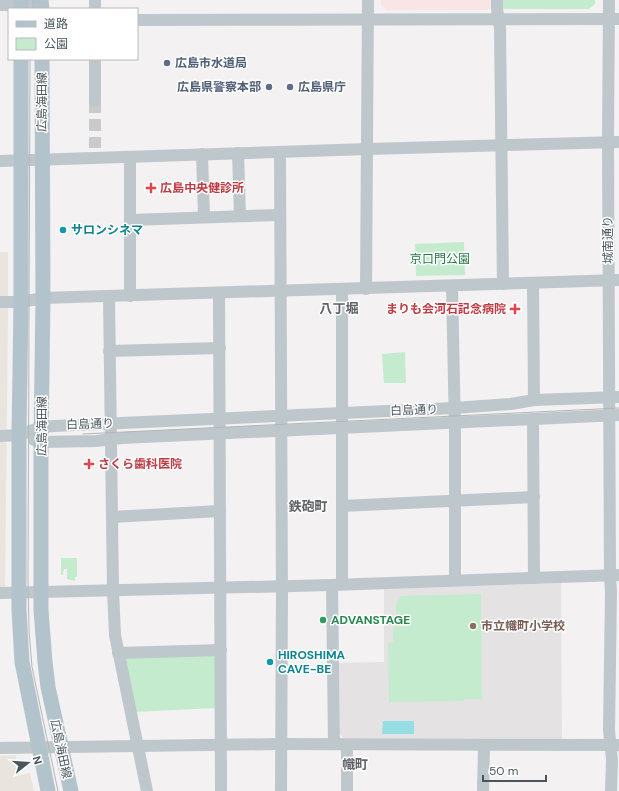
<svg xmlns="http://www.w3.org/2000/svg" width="619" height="791" font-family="'DM Sans','Noto Sans JP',sans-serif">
	<rect width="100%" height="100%" fill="#f3f1f1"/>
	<g fill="#e9e5de">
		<path d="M 0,252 L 8,252 L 8,314 L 5,591 L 0,591 Z"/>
		<path d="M 16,755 L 16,776 L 30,773 L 34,791 L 0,791 L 0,756 Z"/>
	</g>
	<path fill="#e4e2e2" d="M 561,583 L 562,739 L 343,738 L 340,734 L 339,663 L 384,662 L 384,589 Z"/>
	<path fill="#f9e4e6" d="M 381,0 L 493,0 L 493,5 L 488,10 L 386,10 L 381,5 Z"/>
	<g fill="#c4ebcd">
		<path d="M 500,0 L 595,0 L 595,4 L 589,9 L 504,9 L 500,5 Z"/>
		<path d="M 464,242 L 465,275 L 416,276 L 415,244 Z"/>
		<path d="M 405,352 L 406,383 L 384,383 L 382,354 Z"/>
		<path d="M 61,558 L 77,558 L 77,577 L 75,577 L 75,581 L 67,579 L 67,569 L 64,569 L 63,575 L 61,575 Z"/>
		<path d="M 481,594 L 482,701 L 481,699 L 464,699 L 464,701 L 389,702 L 388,643 L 393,642 L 393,627 L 396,622 L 396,605 L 401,596 Z"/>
		<path d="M 213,654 L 216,657 L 215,708 L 134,712 L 123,660 L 127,655 Z"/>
	</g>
	<path fill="#95dfe4" d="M 383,721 L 414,721 L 414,734 L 382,734 Z"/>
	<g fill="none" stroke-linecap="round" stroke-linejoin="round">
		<path stroke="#c9cacc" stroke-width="12" stroke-dasharray="12 6" stroke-linecap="butt" d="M 95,101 L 95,148"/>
		<g stroke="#bec7cc" stroke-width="12">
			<path d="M 497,0 L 497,9 L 500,28 L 503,284"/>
			<path d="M 609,0 L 608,142 L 610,576 L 611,592 L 609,730 L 612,760 L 611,791"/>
			<path d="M 0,5 L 42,5"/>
			<path d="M 95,9 L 95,0"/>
			<path d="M 137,20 L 619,19"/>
			<path d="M 95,59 L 95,101"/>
			<path d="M 280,152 L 282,593 L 281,791"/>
			<path d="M 238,153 L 240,216"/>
			<path d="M 202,154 L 204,217"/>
			<path d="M 130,157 L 130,296"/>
			<path d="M 0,161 L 368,149 L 619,142"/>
			<path d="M 130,220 L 280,215"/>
			<path d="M 533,283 L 534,400"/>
			<path d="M 452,286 L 455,431 L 455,580"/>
			<path d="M 342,289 L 342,584"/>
			<path d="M 366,289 L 368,0"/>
			<path d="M 219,293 L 221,791"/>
			<path d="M 109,297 L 113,591 L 115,635 L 147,791"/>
			<path d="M 0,302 L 21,302 L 43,298 L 619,280"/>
			<path d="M 109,351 L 220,348"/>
			<path d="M 533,419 L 534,578"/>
			<path d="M 0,436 L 19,435 L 42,427 L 54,426 L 454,408 L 511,404 L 534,400 L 619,397"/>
			<path d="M 34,440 L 41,442 L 96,441 L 122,438 L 619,415"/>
			<path d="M 342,506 L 534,497"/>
			<path d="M 112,517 L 220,511"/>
			<path d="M 332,585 L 334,744"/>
			<path d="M 0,593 L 332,585 L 619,575"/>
			<path d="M 118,653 L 221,650"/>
			<path d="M 347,745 L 347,791"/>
			<path d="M 0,748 L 281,744 L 619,745"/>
			<path d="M 483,791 L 484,745"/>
		</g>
		<g stroke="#b3c3cc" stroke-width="15">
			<path d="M 41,0 L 42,9"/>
			<path d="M 21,9 L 21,0"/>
			<path d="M 21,59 L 21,302 L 19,435 L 19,610 L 22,662 L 48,791"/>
			<path d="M 42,59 L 43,298 L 41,442 L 41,610 L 45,662 L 48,687 L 71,791"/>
		</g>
		<g stroke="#b3b7ba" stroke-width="1">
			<path d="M 33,9 L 33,0"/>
			<path d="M 30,59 L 28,577 L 29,630 L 32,667 L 58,791"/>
			<path d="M 83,434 L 619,408"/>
		</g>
	</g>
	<g fill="#5c6f8a" stroke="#fff" stroke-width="1.5">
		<circle cx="167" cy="63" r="4"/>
		<circle cx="269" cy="87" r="4"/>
		<circle cx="290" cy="87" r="4"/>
	</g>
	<g fill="#e0444e" stroke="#fff" stroke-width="1.5">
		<path d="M149 182h4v4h4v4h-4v4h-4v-4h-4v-4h4z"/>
		<path d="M513 303h4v4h4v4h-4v4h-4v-4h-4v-4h4z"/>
		<path d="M87 458h4v4h4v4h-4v4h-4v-4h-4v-4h4z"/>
	</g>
	<g fill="#0f9aa8" stroke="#fff" stroke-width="1.5">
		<circle cx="63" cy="230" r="4"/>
		<circle cx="270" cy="662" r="4"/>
	</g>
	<circle fill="#2e9e5b" stroke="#fff" stroke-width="1.5" cx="323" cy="620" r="4"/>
	<circle fill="#8d6e63" stroke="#fff" stroke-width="1.5" cx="473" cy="626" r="4"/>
	<g text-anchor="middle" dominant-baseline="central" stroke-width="3" stroke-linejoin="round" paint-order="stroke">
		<g font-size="12" font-weight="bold" fill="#4e5e75" stroke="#fff" text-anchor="start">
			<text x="175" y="63">広島市水道局</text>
			<text x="261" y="87" text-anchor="end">広島県警察本部</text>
			<text x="298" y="87">広島県庁</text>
		</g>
		<g font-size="12" fill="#4a565c" stroke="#fff">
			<text transform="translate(42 102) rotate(-90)">広島海田線</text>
			<text transform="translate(608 240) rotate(-90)">城南通り</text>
			<text transform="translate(414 410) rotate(-2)">白島通り</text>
			<text transform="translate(90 424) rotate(-2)">白島通り</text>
			<text transform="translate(42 426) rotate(-90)">広島海田線</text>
			<text transform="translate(61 749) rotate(78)">広島海田線</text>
		</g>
		<g font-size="12" font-weight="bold" fill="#be3a42" stroke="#fff" text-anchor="start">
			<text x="160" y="188">広島中央健診所</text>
			<text x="506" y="309" text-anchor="end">まりも会河石記念病院</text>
			<text x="98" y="464">さくら歯科医院</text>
		</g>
		<g font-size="12" font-weight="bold" fill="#0d838f" stroke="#fff" text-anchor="start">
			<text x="71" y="230">サロンシネマ</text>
			<text x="278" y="655">HIROSHIMA<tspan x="278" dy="14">CAVE-BE</tspan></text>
		</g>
		<g font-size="12" fill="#217740" stroke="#fff">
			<text x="440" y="259">京口門公園</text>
		</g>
		<g font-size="12" font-weight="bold" fill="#27864d" stroke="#fff" text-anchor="start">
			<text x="331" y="620">ADVANSTAGE</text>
		</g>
		<g font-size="12" font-weight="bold" fill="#785e54" stroke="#fff" text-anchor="start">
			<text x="481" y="626">市立幟町小学校</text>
		</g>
		<g font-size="13" font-weight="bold" fill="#5e6265" stroke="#fff">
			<text x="339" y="308">八丁堀</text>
			<text x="308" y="506">鉄砲町</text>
			<text x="355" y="764">幟町</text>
		</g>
	</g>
	<rect x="8" y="8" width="130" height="52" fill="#ffffff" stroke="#b7bbbe"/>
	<rect x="16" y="21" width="20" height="6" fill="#b3c3cc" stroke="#b7bbbe"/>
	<text x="44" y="28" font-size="12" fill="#4a565c">道路</text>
	<rect x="16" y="38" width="20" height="12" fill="#c4ebcd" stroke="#b7bbbe"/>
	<text x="44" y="48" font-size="12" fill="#4a565c">公園</text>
	<g transform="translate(28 763) rotate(73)" stroke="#ffffff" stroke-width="3" paint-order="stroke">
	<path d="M0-3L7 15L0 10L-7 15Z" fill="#4a565c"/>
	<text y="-6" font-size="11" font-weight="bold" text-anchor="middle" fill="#4a565c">N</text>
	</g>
	<path d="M483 775v6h63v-6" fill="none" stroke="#4a565c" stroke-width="2"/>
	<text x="489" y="775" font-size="12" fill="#4a565c" stroke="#ffffff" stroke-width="3" paint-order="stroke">50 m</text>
</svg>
